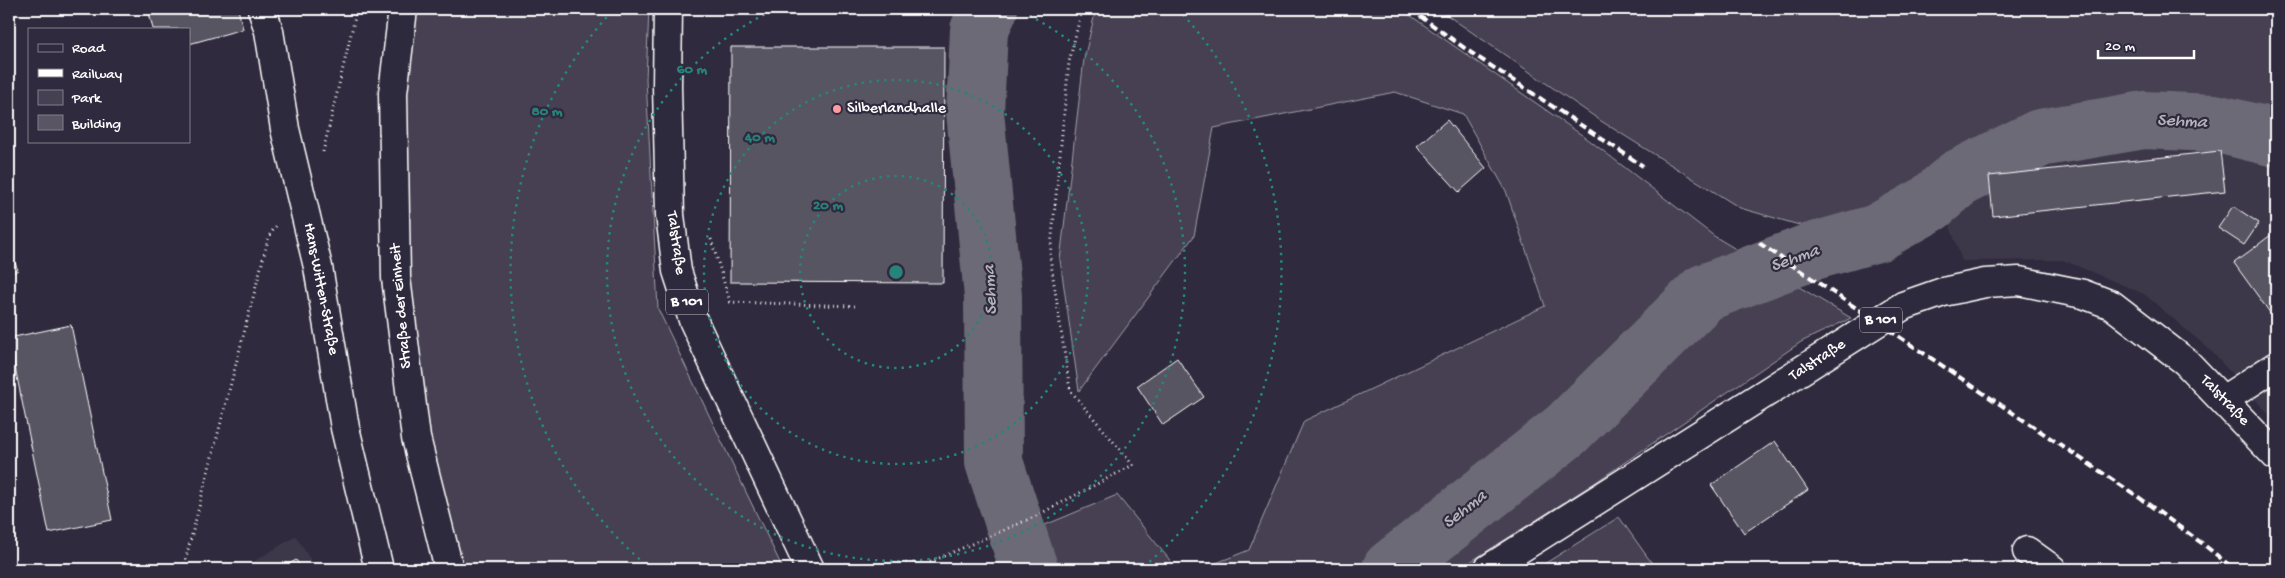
<svg xmlns="http://www.w3.org/2000/svg" width="2285" height="578" font-family="'Gochi Hand',sans-serif">
	<rect width="100%" height="100%" fill="#2f2a3d"/>
	<filter id="ink" filterUnits="userSpaceOnUse"><feTurbulence type="fractalNoise" baseFrequency=".02" numOctaves="2"/><feDisplacementMap in="SourceGraphic" scale="10" xChannelSelector="R" yChannelSelector="G"/><feConvolveMatrix kernelMatrix="1 2 1 2 8 2 1 2 1" color-interpolation-filters="sRGB"/></filter>
	<g filter="url(#ink)">
		<g fill="#3c3749">
			<path d="M 2152,128 L 2258,143 L 2276,152 L 2276,422 L 2210,350 L 2144,294 L 2063,260 L 1962,261 L 1942,203 L 1970,179 L 2046,150 Z"/>
			<path d="M 296,536 L 316,569 L 241,569 Z"/>
		</g>
		<g fill="#464152" stroke="#a2a0a8">
			<path d="M 403,9 L 649,9 L 646,79 L 658,309 L 783,569 L 449,569 L 416,437 L 393,93 Z"/>
			<path d="M 1096,9 L 1401,9 L 1589,140 L 1714,236 L 1851,318 L 1801,342 L 1593,484 L 1459,569 L 1201,569 L 1249,550 L 1304,421 L 1545,306 L 1506,191 L 1463,114 L 1395,92 L 1214,128 L 1194,236 L 1079,391 L 1060,260 L 1084,59 Z"/>
			<path d="M 1438,9 L 2276,9 L 2276,131 L 2208,115 L 2141,113 L 2035,133 L 1961,168 L 1834,235 L 1740,208 L 1601,121 Z"/>
			<path d="M 1117,495 L 1177,569 L 1041,569 L 1026,533 Z"/>
			<path d="M 1619,517 L 1656,569 L 1536,569 L 1541,566 Z"/>
		</g>
		<g fill="none" stroke-linecap="round" stroke-linejoin="round">
			<g stroke="#6d6a77" stroke-width="58">
				<path d="M 989,9 L 979,30 L 975,112 L 993,296 L 994,462 L 1029,569"/>
				<path d="M 1391,569 L 1566,430 L 1704,293 L 1811,252 L 1877,233 L 1929,204 L 1959,178 L 2040,138 L 2144,120 L 2214,123 L 2276,138"/>
			</g>
		</g>
		<g fill="#595564" stroke="#fff">
			<path d="M 148,9 L 238,9 L 243,29 L 189,44 L 189,29 L 153,29 Z"/>
			<path d="M 731,47 L 944,47 L 943,283 L 730,282 Z"/>
			<path d="M 1447,120 L 1486,168 L 1459,192 L 1417,146 Z"/>
			<path d="M 2220,151 L 2225,191 L 1993,216 L 1989,176 Z"/>
			<path d="M 2233,206 L 2259,223 L 2244,245 L 2218,228 Z"/>
			<path d="M 2276,231 L 2276,321 L 2234,263 Z"/>
			<path d="M 9,249 L 18,270 L 9,275 Z"/>
			<path d="M 71,325 L 112,520 L 49,533 L 9,338 Z"/>
			<path d="M 1177,358 L 1204,397 L 1163,425 L 1137,386 Z"/>
			<path d="M 1775,441 L 1808,490 L 1744,533 L 1711,485 Z"/>
			<path d="M 296,560 L 302,569 L 281,569 Z"/>
		</g>
		<g fill="none" stroke-linecap="round" stroke-linejoin="round">
			<g stroke="#fff" stroke-width="31">
				<g id="minor">
					<path d="M 262,9 L 269,31 L 285,129 L 318,267 L 345,428 L 379,569"/>
					<path d="M 403,9 L 393,93 L 396,278 L 416,438 L 449,569"/>
					<path d="M 2223,400 L 2276,366"/>
					<path d="M 2027,551 L 2052,569"/>
				</g>
			</g>
			<g stroke="#fff" stroke-width="31">
				<g id="major">
					<path d="M 668,9 L 667,86 L 670,215 L 677,271 L 693,320 L 810,569"/>
					<path d="M 1488,569 L 1903,306 L 1943,292 L 1985,283 L 2019,281 L 2083,294 L 2112,305 L 2186,362 L 2276,456"/>
				</g>
			</g>
			<g stroke="#fff" stroke-width="3" stroke-dasharray="1 4" stroke-linecap="butt">
				<path d="M 323,152 L 357,9"/>
				<path d="M 711,239 L 730,302 L 855,306"/>
				<path d="M 930,562 L 1034,517 L 1133,465 L 1070,390 L 1050,257 L 1069,62 L 1082,9"/>
				<path d="M 183,569 L 269,236 L 276,226"/>
			</g>
			<use href="#minor" stroke="#2f2a3d" stroke-width="28"/>
			<use href="#major" stroke="#2f2a3d" stroke-width="28"/>
			<g stroke="#fff" stroke-width="4" stroke-dasharray="8 4" stroke-linecap="butt">
				<path d="M 1410,9 L 1470,52 L 1643,166"/>
				<path d="M 1759,243 L 2137,496 L 2203,544 L 2234,569"/>
			</g>
		</g>
	</g>
	<g fill="none" stroke="#27847c" stroke-width="2.5" stroke-dasharray="2.5 5">
		<circle cx="896" cy="272" r="96"/>
		<circle cx="896" cy="272" r="192"/>
		<path d="M1016 9A289 289 0 1 1 776 9"/>
		<path d="M651 569A385 385 0 0 1 614 9M1178 9A385 385 0 0 1 1141 569"/>
	</g>
	<circle fill="#ff9aa2" stroke="#2f2a3d" stroke-width="2" cx="837" cy="109" r="5"/>
	<g text-anchor="middle" dominant-baseline="central" stroke-width="4.5" stroke-linejoin="round" paint-order="stroke">
		<g fill="#2f2a3d" stroke="#c1bfc5" stroke-width="1">
			<rect x="666" y="289.5" width="42" height="25" rx="4"/>
			<rect x="1860" y="307.5" width="42" height="25" rx="4"/>
		</g>
		<g font-size="15" font-weight="bold" fill="#fff">
			<text x="687" y="302">B 101</text>
			<text x="1881" y="320">B 101</text>
		</g>
		<g font-size="16" fill="#fff" stroke="#2f2a3d" text-anchor="start">
			<text x="847" y="109">Silberlandhalle</text>
		</g>
		<g font-size="16" fill="#fff" stroke="#2f2a3d">
			<text transform="translate(675 243) rotate(82)">Talstraße</text>
			<text transform="translate(320 289) rotate(79)">Hans-Witten-Straße</text>
			<text transform="translate(402 306) rotate(-95)">Straße der Einheit</text>
			<text transform="translate(1818 361) rotate(-33)">Talstraße</text>
			<text transform="translate(2224 401) rotate(46)">Talstraße</text>
		</g>
		<g font-size="18" font-style="italic" fill="#b6b4bb" stroke="#2f2a3d">
			<text transform="translate(2182 122) rotate(3)">Sehma</text>
			<text transform="translate(1795 259) rotate(-20)">Sehma</text>
			<text transform="translate(991 290) rotate(-93)">Sehma</text>
			<text transform="translate(1465 510) rotate(-38)">Sehma</text>
		</g>
	</g>
	<circle cx="896" cy="272" r="8" fill="#27847c" stroke="#2f2a3d" stroke-width="2.5"/>
	<g font-size="15" text-anchor="middle" font-weight="bold" fill="#27847c" stroke="#2f2a3d" stroke-width="4.5" stroke-linejoin="round" paint-order="stroke">
		<text x="692" y="73">60 m</text>
		<text x="547" y="115">80 m</text>
		<text x="760" y="141">40 m</text>
		<text x="828" y="209">20 m</text>
	</g>
	<rect width="2285" height="578" fill="none" stroke="#2f2a3d" stroke-width="30"/>
	<rect x="15" y="15" width="2255" height="548" fill="none" stroke="#fff" stroke-width="2" filter="url(#ink)"/>
	<rect x="28" y="28" width="162" height="115" fill="#2f2a3d" stroke="#827f8b"/>
	<rect x="38" y="44" width="25" height="8" fill="#2f2a3d" stroke="#827f8b"/>
	<text x="72" y="52" font-size="15" fill="#ffffff">Road</text>
	<rect x="38" y="69" width="25" height="8" fill="#ffffff" stroke="#827f8b"/>
	<text x="72" y="78" font-size="15" fill="#ffffff">Railway</text>
	<rect x="38" y="90" width="25" height="15" fill="#464152" stroke="#827f8b"/>
	<text x="72" y="102" font-size="15" fill="#ffffff">Park</text>
	<rect x="38" y="115" width="25" height="15" fill="#595564" stroke="#827f8b"/>
	<text x="72" y="128" font-size="15" fill="#ffffff">Building</text>
	<path d="M2098 50v8h96v-8" fill="none" stroke="#ffffff" stroke-width="2.5"/>
	<text x="2105" y="50" font-size="15" fill="#ffffff" stroke="#2f2a3d" stroke-width="4" paint-order="stroke">20 m</text>
</svg>
